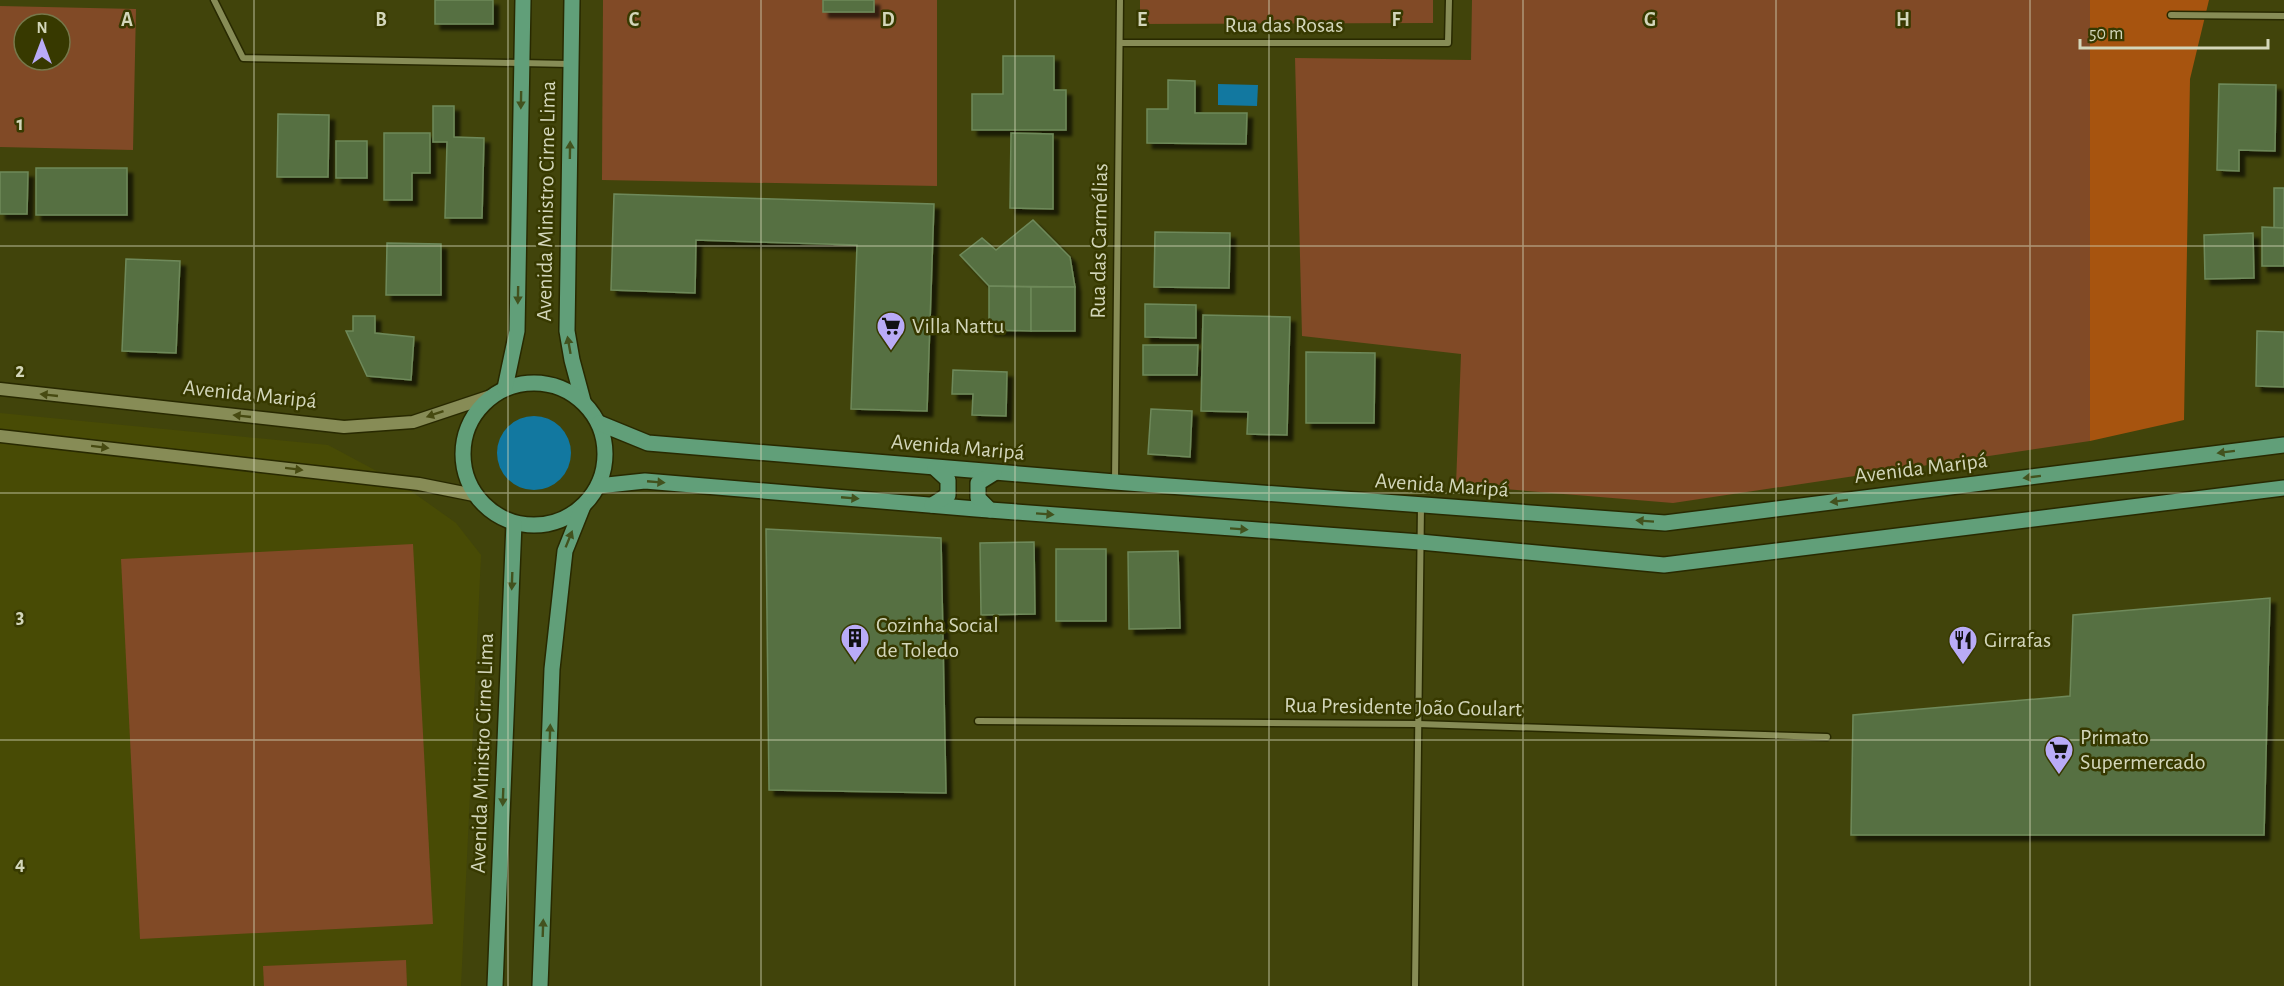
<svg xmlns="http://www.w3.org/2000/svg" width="2284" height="986" font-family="'Alegreya Sans',sans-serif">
	<defs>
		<filter id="shadow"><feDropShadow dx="5.5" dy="5.5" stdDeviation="1.5" flood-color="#0009"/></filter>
	</defs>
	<rect width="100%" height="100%" fill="#41440b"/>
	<path fill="#484b05" d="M 0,413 L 328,445 L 401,484 L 456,523 L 481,555 L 461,986 L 0,986 Z"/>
	<g fill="#814a26" fill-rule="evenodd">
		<path d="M 603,0 L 937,0 L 937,186 L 602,180 Z"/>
		<path d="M 1140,0 L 1433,0 L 1433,23 L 1140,24 Z"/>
		<path d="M 1472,0 L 2090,0 L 2090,441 L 1673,503 L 1456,485 L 1461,354 L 1302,336 L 1295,58 L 1471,60 Z"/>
		<path d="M 0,6 L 136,9 L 133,150 L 0,147 ZM 24,24 L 60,24 L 60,60 L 24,60 Z"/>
		<path d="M 413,544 L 433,924 L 140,939 L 121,559 Z"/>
		<path d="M 406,960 L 407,986 L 264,986 L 263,966 Z"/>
	</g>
	<path fill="#a7540f" d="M 2090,0 L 2209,0 L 2190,79 L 2184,420 L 2090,441 Z"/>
	<g fill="#1278a0">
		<path d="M 1218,84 L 1258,85 L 1257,106 L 1218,105 Z"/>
		<circle cx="534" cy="453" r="37"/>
	</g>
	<g fill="#577043" stroke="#6e895a" stroke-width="1.5" filter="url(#shadow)">
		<rect x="435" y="0" width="58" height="24"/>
		<rect x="823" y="0" width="51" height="12"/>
		<path d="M 1003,56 L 1054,56 L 1054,90 L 1066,90 L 1066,130 L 972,130 L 972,94 L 1003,94 Z"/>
		<path d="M 1168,80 L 1195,81 L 1195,113 L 1247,113 L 1246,144 L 1147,143 L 1147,109 L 1168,109 Z"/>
		<path d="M 2219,84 L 2276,85 L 2275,151 L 2239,150 L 2239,171 L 2217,170 Z"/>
		<path d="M 433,106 L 454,106 L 454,137 L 484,138 L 482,218 L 445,218 L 447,142 L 433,142 Z"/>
		<path d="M 278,114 L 329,115 L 328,177 L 277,177 Z"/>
		<path d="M 384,133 L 430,133 L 430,173 L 412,173 L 412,200 L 384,200 Z"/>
		<path d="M 1011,133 L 1053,134 L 1053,209 L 1010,208 Z"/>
		<rect x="336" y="141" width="31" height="37"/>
		<rect x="36" y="168" width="91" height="47"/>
		<path d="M 0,172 L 28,172 L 27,214 L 0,214 Z"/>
		<rect x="2274" y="188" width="10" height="40"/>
		<path d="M 614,194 L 934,204 L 927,411 L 851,409 L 857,245 L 696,240 L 695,293 L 611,290 Z"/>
		<path d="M 1033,220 L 1070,257 L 1075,287 L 989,286 L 960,255 L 982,238 L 996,250 Z"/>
		<path d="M 2262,227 L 2284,228 L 2284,266 L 2262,266 Z"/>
		<path d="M 1155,232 L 1230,233 L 1229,288 L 1154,287 Z"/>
		<path d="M 2253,233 L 2254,278 L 2205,279 L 2204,235 Z"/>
		<path d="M 387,243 L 441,244 L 441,295 L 386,295 Z"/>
		<path d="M 126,259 L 180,261 L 176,353 L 122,351 Z"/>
		<path d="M 989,286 L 1031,287 L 1031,331 L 989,330 Z"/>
		<rect x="1031" y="287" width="44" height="44"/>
		<path d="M 1145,304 L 1196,305 L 1196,338 L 1145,337 Z"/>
		<path d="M 1203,315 L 1290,317 L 1287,435 L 1247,434 L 1248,412 L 1201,411 Z"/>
		<path d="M 353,316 L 375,316 L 375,333 L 414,337 L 411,380 L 367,376 L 346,331 L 353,331 Z"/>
		<path d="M 2257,331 L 2284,332 L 2284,387 L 2256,386 Z"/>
		<path d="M 1143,345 L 1198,345 L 1197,375 L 1143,375 Z"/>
		<path d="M 1306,352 L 1375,353 L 1374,423 L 1306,423 Z"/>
		<path d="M 953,370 L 1007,372 L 1006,416 L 972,415 L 973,394 L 952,394 Z"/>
		<path d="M 1151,409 L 1192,411 L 1190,457 L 1148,454 Z"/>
		<path d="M 766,529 L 941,538 L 946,793 L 769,790 Z"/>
		<path d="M 1034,542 L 1035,614 L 981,615 L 980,543 Z"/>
		<rect x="1056" y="549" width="50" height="72"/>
		<path d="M 1178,551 L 1180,628 L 1129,629 L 1128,552 Z"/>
		<path d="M 2270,598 L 2264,835 L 1851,835 L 1853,715 L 2070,696 L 2073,615 Z"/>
	</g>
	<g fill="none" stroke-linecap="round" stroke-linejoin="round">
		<g stroke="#282900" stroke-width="9">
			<g id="minor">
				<path d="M 214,0 L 243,58 L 570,64"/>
				<path d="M 2171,15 L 2284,16"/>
				<path d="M 1120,43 L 1448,43 L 1449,0"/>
				<path d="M 1115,482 L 1120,0"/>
				<path d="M 978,721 L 1418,724 L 1827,737"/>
				<path d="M 1415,986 L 1421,506"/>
			</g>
		</g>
		<g stroke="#282900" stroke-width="15">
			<g id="secondary">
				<path d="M 0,389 L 344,427 L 413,422 L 491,396"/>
				<path d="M 0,436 L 419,484 L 474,495"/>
			</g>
		</g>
		<g stroke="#282900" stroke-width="18">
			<g id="primary">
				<path d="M 572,0 L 567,331 L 572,360 L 583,401"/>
				<circle cx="534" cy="454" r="71"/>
				<path d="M 505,388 L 517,331 L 523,0"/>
				<path d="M 599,423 L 648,443 L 1115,482 L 1665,523 L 2284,445"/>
				<path d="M 598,486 L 645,481 L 976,509 L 1420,542 L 1664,565 L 2284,488"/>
				<path d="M 932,505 L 948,495 L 948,480 L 935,468"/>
				<path d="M 990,510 L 978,498 L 978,483 L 994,473"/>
				<path d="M 495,986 L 514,523"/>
				<path d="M 540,986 L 552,669 L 565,551 L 583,506"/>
			</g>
		</g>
		<use href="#minor" stroke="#878c56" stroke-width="6"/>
		<use href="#secondary" stroke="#878c56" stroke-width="12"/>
		<use href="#primary" stroke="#619f79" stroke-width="15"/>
	</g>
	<defs><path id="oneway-solid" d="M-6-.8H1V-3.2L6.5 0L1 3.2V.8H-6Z" transform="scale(1.5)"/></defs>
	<g fill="#42521e">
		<use href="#oneway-solid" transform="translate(521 100) rotate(91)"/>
		<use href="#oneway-solid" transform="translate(570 150) rotate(-89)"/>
		<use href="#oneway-solid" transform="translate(518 295) rotate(91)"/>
		<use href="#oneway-solid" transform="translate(569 345) rotate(-100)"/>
		<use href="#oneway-solid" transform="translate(2226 452) rotate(173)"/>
		<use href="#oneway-solid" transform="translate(2032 477) rotate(173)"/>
		<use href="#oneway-solid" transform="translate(656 482) rotate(5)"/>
		<use href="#oneway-solid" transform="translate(850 498) rotate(5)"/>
		<use href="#oneway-solid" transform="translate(1839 501) rotate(173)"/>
		<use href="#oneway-solid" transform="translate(1045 514) rotate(4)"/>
		<use href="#oneway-solid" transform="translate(1645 521) rotate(-176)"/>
		<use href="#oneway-solid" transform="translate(1239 529) rotate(4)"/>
		<use href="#oneway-solid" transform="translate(569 539) rotate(-68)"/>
		<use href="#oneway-solid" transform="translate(512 581) rotate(92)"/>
		<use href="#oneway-solid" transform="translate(550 733) rotate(-88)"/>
		<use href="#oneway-solid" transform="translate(503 797) rotate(92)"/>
		<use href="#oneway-solid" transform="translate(543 928) rotate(-88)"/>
	</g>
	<g fill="#474a11">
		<use href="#oneway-solid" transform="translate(49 395) rotate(-174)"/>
		<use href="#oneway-solid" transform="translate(435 414) rotate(161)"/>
		<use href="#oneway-solid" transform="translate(242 416) rotate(-174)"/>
		<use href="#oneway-solid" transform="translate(100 447) rotate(7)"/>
		<use href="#oneway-solid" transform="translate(294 469) rotate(7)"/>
	</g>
	<path fill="none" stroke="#d3d6ba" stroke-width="1.5" stroke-opacity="0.55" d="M 254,0 L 254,986M 508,0 L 508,986M 761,0 L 761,986M 1015,0 L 1015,986M 1269,0 L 1269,986M 1523,0 L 1523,986M 1776,0 L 1776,986M 2030,0 L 2030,986M 0,246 L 2284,246M 0,493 L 2284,493M 0,740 L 2284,740"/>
	<defs>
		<g id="supermarket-pin" transform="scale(1.5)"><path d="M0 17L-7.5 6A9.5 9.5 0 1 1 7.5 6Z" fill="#b9abf7" stroke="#373900"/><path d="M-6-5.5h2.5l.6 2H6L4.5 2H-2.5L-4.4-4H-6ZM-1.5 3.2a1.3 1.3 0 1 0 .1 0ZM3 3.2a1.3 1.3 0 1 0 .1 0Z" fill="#111"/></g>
		<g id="building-pin" transform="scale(1.5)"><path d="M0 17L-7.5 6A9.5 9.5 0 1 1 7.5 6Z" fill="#b9abf7" stroke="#373900"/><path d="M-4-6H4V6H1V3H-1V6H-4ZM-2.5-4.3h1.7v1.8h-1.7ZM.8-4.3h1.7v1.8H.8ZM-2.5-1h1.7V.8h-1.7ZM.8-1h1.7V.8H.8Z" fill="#111"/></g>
		<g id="restaurant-pin" transform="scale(1.5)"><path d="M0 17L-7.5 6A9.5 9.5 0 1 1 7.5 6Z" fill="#b9abf7" stroke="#373900"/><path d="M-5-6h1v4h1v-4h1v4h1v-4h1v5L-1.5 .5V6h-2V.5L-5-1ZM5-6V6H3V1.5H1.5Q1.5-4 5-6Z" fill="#111"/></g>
	</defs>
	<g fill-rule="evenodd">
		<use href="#supermarket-pin" x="891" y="326"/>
		<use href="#building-pin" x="855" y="638"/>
		<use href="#restaurant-pin" x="1963" y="640"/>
		<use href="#supermarket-pin" x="2059" y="750"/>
	</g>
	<g text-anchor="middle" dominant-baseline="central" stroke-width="5" stroke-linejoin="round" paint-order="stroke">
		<g font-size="22" fill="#d3d6ba" stroke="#373900">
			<text x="1284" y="25">Rua das Rosas</text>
			<text transform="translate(546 201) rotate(-89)">Avenida Ministro Cirne Lima</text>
			<text transform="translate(1099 241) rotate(-89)">Rua das Carmélias</text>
			<text transform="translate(250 394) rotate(6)">Avenida Maripá</text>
			<text transform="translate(958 447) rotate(5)">Avenida Maripá</text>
			<text transform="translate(1921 468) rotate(-7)">Avenida Maripá</text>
			<text transform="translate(1442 485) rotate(4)">Avenida Maripá</text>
			<text transform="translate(1403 707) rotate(1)">Rua Presidente João Goulart</text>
			<text transform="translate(482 753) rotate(-88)">Avenida Ministro Cirne Lima</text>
		</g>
		<g font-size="22" fill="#d3d6ba" stroke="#373900" text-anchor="start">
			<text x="912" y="326">Villa Nattu</text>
			<text x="876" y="625">Cozinha Social<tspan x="876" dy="25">de Toledo</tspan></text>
			<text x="1984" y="640">Girrafas</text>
			<text x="2080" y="737">Primato<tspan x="2080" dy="25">Supermercado</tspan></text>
		</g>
	</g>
	<g font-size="20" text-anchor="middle" font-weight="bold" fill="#d3d6ba" stroke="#373900" stroke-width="5" stroke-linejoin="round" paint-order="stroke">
		<text x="127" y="26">A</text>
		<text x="381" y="26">B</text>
		<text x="634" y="26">C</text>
		<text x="888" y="26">D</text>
		<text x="1142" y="26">E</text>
		<text x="1396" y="26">F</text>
		<text x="1650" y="26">G</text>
		<text x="1903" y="26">H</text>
		<text x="20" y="130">1</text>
		<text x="20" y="377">2</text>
		<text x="20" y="623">3</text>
		<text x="20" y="870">4</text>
	</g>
	<g transform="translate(42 42)"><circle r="28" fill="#373900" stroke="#75784a" stroke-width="1.5"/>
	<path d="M0-4.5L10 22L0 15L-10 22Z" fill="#b9abf7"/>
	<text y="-9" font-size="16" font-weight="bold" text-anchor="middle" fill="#d3d6ba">N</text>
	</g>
	<path d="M2080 39v9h188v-9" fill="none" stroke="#d3d6ba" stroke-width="3"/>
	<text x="2089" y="39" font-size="18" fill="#d3d6ba" stroke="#373900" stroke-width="4.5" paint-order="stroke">50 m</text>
</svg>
